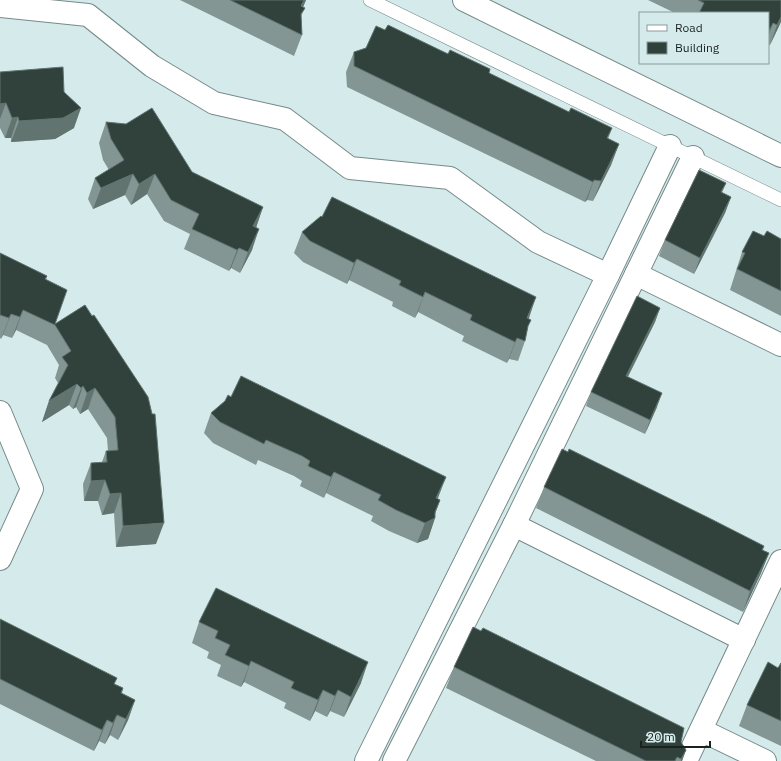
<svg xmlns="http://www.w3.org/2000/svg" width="781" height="761" font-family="'IBM Plex Sans',sans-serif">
	<rect width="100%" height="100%" fill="#d5ebeb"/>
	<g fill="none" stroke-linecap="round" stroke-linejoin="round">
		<g stroke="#768a8a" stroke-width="14">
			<path id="lane" d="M 370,0 L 781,200"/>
		</g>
		<g stroke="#768a8a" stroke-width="24">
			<g id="street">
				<path d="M 464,0 L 781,156"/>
				<path d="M 0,6 L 88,15 L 152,66 L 214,103 L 285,119 L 350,168 L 450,178 L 538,242 L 608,275"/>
				<path d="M 636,274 L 781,345"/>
				<path d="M 0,412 L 32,489 L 0,559"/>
				<path d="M 514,525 L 693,157"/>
				<path d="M 701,730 L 765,761"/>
				<path d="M 366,761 L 608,275 L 670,146"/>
				<path d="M 394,761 L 514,525 L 744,640"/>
				<path d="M 686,761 L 781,561"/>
			</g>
		</g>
		<use href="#lane" stroke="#fff" stroke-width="13"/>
		<use href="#street" stroke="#fff" stroke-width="22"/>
	</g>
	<g fill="#839693">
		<path d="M 180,0 L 306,0 L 303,7 L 305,8 L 301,16 L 302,35 L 294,56 Z"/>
		<path d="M 648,0 L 781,0 L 780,24 L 770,45 L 768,45 L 768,13 L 675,13 Z"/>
		<path d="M 385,30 L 490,69 L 489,73 L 569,112 L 612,128 L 608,139 L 619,144 L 611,165 L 593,201 L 587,200 L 585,202 L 347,87 L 346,72 L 354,52 L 366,48 Z"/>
		<path d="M 0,72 L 64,92 L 74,128 L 55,139 L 11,142 L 11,138 L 5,138 L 0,128 Z"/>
		<path d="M 106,122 L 192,172 L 263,207 L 256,227 L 252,250 L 240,273 L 231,268 L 229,271 L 184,249 L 190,234 L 164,221 L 147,194 L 131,205 L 125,195 L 93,209 L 88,199 L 95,178 L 109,170 L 103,160 L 99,143 Z"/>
		<path d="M 726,183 L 722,193 L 731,197 L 725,213 L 694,274 L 659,256 L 665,240 Z"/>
		<path d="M 302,232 L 529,319 L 525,341 L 518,361 L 509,359 L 507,363 L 462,341 L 464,336 L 418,312 L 415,318 L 392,306 L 393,302 L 349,280 L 347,284 L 303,262 L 294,253 Z"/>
		<path d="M 764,236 L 781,239 L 781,316 L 730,290 L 742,252 Z"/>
		<path d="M 0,253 L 47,276 L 46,280 L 55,324 L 85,305 L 156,544 L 116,547 L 114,513 L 102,515 L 98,501 L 84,501 L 83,484 L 91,463 L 102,462 L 106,451 L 108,451 L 107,438 L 88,409 L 80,414 L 76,407 L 73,409 L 69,405 L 42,422 L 49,401 L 58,383 L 55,378 L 59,365 L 47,345 L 16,330 L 12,338 L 3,335 L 1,339 L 0,338 Z"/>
		<path d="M 660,308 L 655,322 L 628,377 L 657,407 L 645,434 L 586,406 L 591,392 Z"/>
		<path d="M 211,413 L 440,500 L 435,514 L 435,518 L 428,539 L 417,543 L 389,531 L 371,521 L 373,516 L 326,493 L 324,498 L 300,486 L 302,481 L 294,476 L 258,460 L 256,465 L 213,443 L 204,433 Z"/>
		<path d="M 544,487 L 764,546 L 763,550 L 769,553 L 761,573 L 743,612 L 536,508 Z"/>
		<path d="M 0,619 L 115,684 L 123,688 L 122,693 L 135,700 L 128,720 L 118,740 L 110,735 L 105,744 L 99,741 L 94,751 L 0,704 Z"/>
		<path d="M 199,622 L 361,683 L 344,717 L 330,711 L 327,717 L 315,711 L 310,721 L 284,708 L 286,703 L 244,682 L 241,687 L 217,676 L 221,665 L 207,658 L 209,652 L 192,643 Z"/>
		<path d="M 781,663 L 781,746 L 739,726 L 747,705 L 778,668 Z"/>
		<path d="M 454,667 L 681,742 L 686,750 L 682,761 L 596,761 L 446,688 Z"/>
	</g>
	<g fill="#627470">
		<path d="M 304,0 L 306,0 L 303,7 L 301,6 Z"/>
		<path d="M 781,17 L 781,22 L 780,24 L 770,45 L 777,25 Z"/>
		<path d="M 773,23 L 768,37 L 768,33 Z"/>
		<path d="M 6,103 L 0,119 L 0,104 Z"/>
		<path d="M 81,108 L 74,128 L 55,139 L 11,142 L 19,121 Z"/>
		<path d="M 18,117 L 11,138 L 5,138 L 12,118 Z"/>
		<path d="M 619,144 L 611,165 L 593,201 L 601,181 Z"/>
		<path d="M 133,174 L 125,195 L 93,209 L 101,188 Z"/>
		<path d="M 155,174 L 147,194 L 131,205 L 139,184 Z"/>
		<path d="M 594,180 L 587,200 L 585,202 L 593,182 Z"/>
		<path d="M 731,197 L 725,213 L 694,274 L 700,258 Z"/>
		<path d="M 263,207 L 256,228 L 253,226 Z"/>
		<path d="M 259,229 L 252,250 L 240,273 L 248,252 Z"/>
		<path d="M 239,248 L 231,268 L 229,271 L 237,250 Z"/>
		<path d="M 357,259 L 349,280 L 347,284 L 354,263 Z"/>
		<path d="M 425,292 L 418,312 L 415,318 L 423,297 Z"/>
		<path d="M 536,297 L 529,318 L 519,338 L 527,318 Z"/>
		<path d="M 660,308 L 655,322 L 621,390 L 626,376 Z"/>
		<path d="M 23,310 L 16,330 L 12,338 L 20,317 Z"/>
		<path d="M 11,314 L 3,335 L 1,339 L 9,318 Z"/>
		<path d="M 517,338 L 509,359 L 507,363 L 515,342 Z"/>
		<path d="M 77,384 L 69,405 L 42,422 L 49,401 Z"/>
		<path d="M 83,386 L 76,407 L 73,409 L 81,388 Z"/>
		<path d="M 95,388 L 88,409 L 80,414 L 87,393 Z"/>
		<path d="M 662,393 L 657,407 L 645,434 L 650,420 Z"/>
		<path d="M 334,472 L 326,493 L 324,498 L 331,477 Z"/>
		<path d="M 446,477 L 438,498 L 428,519 L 436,498 Z"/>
		<path d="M 105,480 L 98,501 L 84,501 L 91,481 Z"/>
		<path d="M 121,493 L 114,513 L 102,515 L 110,494 Z"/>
		<path d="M 440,500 L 433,519 L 435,518 L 428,539 L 417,543 L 425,523 L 435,512 Z"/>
		<path d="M 164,523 L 156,544 L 116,547 L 123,526 Z"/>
		<path d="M 769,553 L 761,573 L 743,612 L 750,591 Z"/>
		<path d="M 251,661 L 244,682 L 241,687 L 249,666 Z"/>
		<path d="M 368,662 L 361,683 L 344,717 L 351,697 Z"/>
		<path d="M 323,690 L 315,711 L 310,721 L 318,700 Z"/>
		<path d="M 338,690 L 330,711 L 327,717 L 335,696 Z"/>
		<path d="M 135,700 L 128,720 L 118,740 L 126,719 Z"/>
		<path d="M 117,715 L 110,735 L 105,744 L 113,723 Z"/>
		<path d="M 107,720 L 99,741 L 94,751 L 102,730 Z"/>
		<path d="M 686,750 L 682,761 L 681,761 L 681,759 Z"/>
	</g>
	<g fill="#31413b" stroke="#627470">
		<path d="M 230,0 L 304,0 L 301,6 L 305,8 L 301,14 L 302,35 Z"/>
		<path d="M 698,0 L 781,0 L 781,17 L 777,25 L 773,23 L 768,33 L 768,13 L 699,13 L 704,3 Z"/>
		<path d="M 388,25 L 448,54 L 450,50 L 490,69 L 489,73 L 569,112 L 571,108 L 612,128 L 607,138 L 619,144 L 601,181 L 594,180 L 593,182 L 354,66 L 354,52 L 366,48 L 376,26 L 385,30 Z"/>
		<path d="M 63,67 L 64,92 L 81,108 L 63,118 L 19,121 L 18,117 L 12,118 L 6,103 L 0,104 L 0,72 Z"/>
		<path d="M 152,108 L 192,172 L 263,207 L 253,226 L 259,229 L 248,252 L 239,248 L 237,250 L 192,229 L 199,214 L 171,200 L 155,174 L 139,184 L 133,174 L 101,188 L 95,178 L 124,160 L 111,139 L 106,122 L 126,124 Z"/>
		<path d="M 699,170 L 726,183 L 721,192 L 731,197 L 700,258 L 665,240 Z"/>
		<path d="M 332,197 L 536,297 L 527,318 L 531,320 L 528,326 L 525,341 L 517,338 L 515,342 L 470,320 L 472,315 L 425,292 L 423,297 L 399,285 L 401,281 L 357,259 L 354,263 L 310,241 L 302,232 L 321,216 L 322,217 Z"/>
		<path d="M 753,231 L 764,236 L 767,231 L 781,239 L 781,291 L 737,269 L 745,253 L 742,252 Z"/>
		<path d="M 0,253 L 47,276 L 45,279 L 67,290 L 55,324 L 85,305 L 92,316 L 94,315 L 148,397 L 152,414 L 155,414 L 164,523 L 123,526 L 121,493 L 110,494 L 105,480 L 91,481 L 91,463 L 107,462 L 106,451 L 118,450 L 115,417 L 95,388 L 87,393 L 83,386 L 81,388 L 77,384 L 49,401 L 68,365 L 62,357 L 71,351 L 55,325 L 23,310 L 20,317 L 11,314 L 9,318 L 0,315 Z"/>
		<path d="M 637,296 L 660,308 L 626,376 L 662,393 L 650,420 L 591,392 Z"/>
		<path d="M 241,376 L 446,477 L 436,498 L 440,500 L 435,512 L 435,518 L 425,523 L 396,510 L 378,500 L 381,495 L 334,472 L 331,477 L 308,466 L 310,461 L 302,456 L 266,440 L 264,444 L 220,422 L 211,413 L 225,401 L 228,395 L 231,397 Z"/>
		<path d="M 562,449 L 568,452 L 569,449 L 711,519 L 764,546 L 762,550 L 769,553 L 750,591 L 544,487 Z"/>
		<path d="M 216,588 L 368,662 L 351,697 L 338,690 L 335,696 L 323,690 L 318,700 L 291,688 L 294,682 L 251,661 L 249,666 L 225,655 L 230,645 L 215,638 L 218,631 L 199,622 Z"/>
		<path d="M 0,619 L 117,678 L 114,684 L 123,688 L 121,693 L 135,700 L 126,719 L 117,715 L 113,723 L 107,720 L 102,730 L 0,679 Z"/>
		<path d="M 473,627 L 481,631 L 483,628 L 684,728 L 681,742 L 686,750 L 681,759 L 677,757 L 675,761 L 646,761 L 454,667 Z"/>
		<path d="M 768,662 L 778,668 L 781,663 L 781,721 L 747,705 Z"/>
	</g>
	<rect x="639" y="12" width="130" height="52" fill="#d5ebeb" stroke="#8a9b9a"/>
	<rect x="647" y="25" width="20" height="6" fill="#ffffff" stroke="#8a9b9a"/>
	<text x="675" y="32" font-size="12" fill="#192221">Road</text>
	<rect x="647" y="42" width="20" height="12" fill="#31413b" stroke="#8a9b9a"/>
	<text x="675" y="52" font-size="12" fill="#192221">Building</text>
	<path d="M641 741v6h69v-6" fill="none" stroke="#192221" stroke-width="2"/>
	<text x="647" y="741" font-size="12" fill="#192221" stroke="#d5ebeb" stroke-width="3" paint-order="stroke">20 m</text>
</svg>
